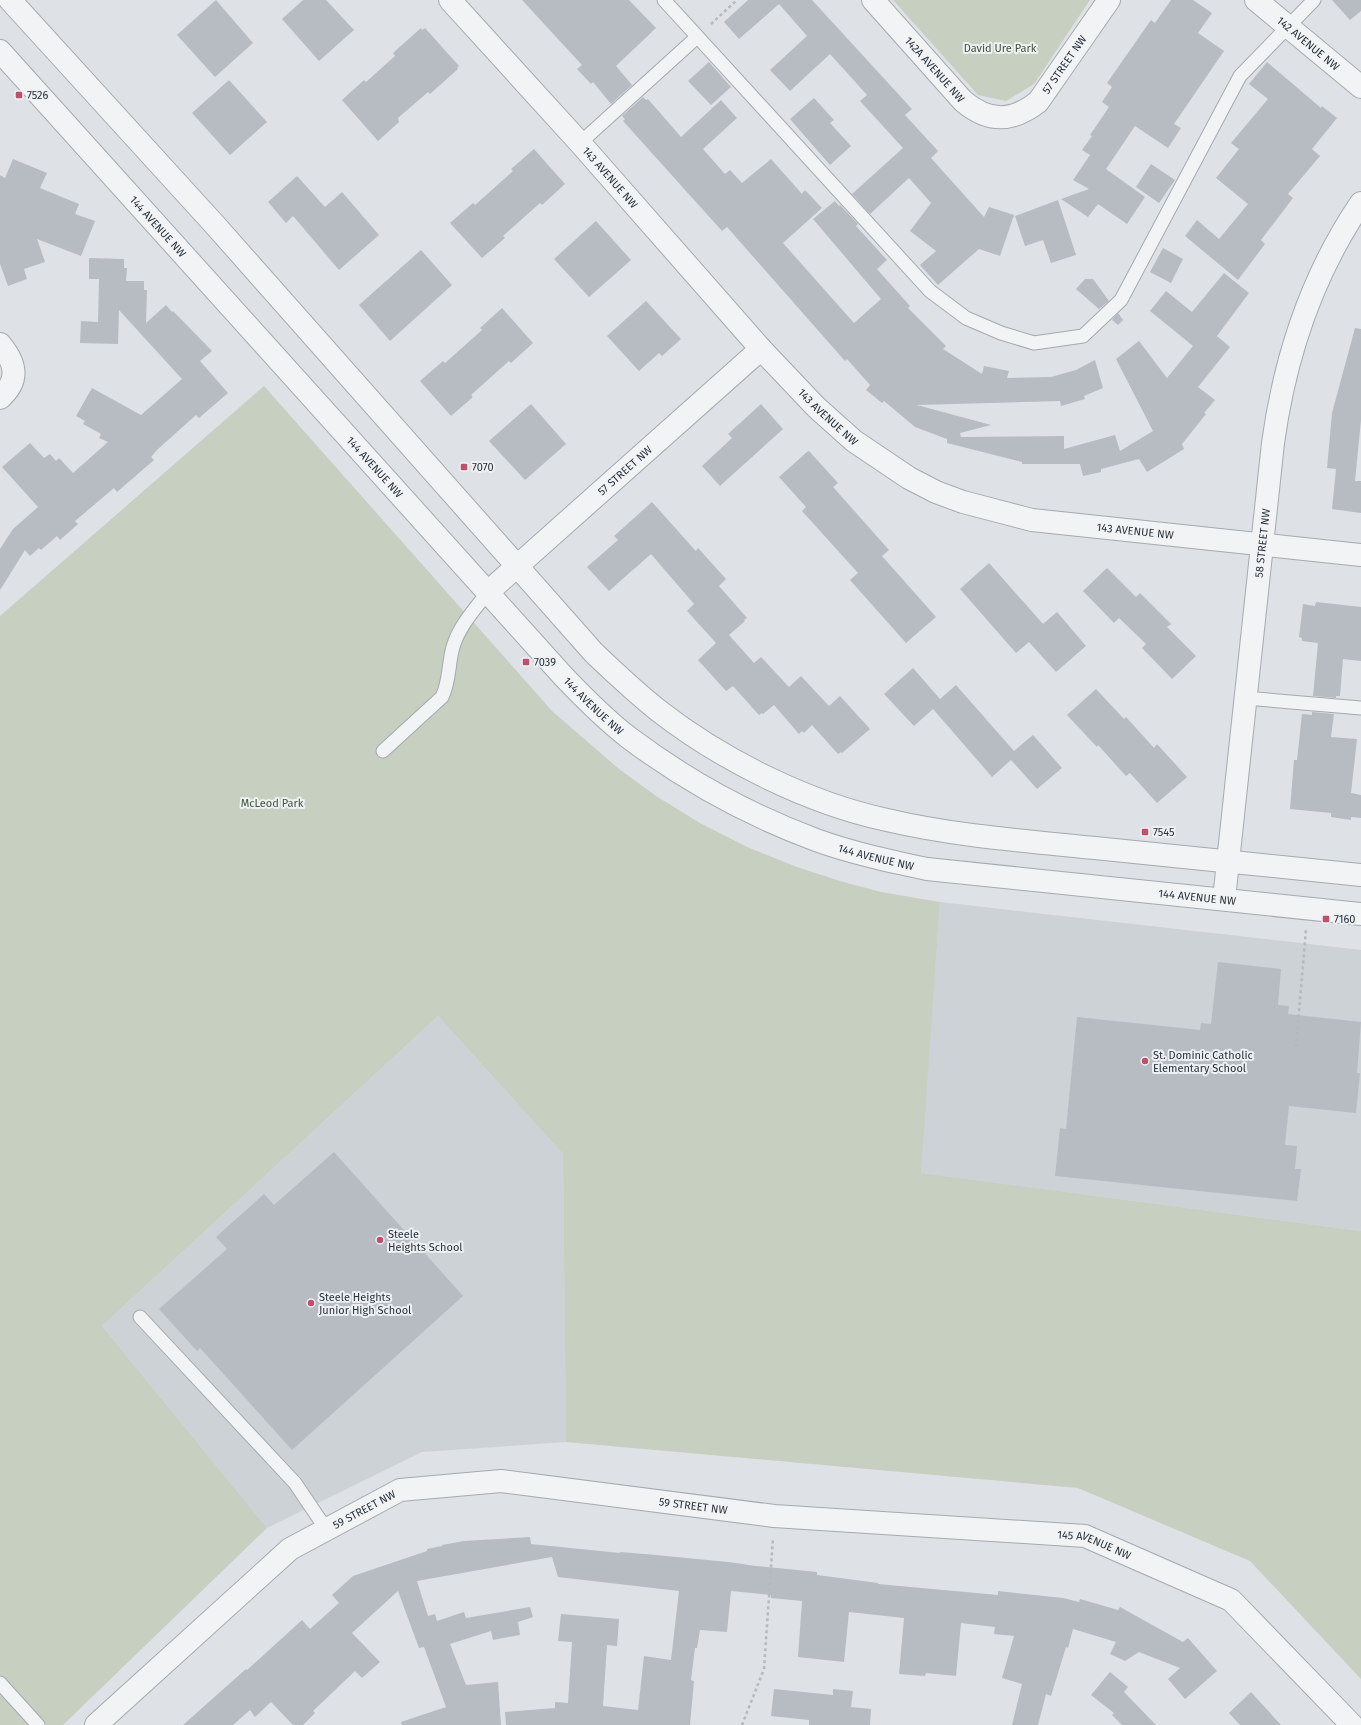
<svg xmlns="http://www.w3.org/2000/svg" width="1361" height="1725" font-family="'Fira Sans',sans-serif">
	<rect width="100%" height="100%" fill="#dee2e6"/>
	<g fill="#cdd2d7">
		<path d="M 940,902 L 1361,950 L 1361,1231 L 920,1173 Z"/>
		<path d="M 438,1016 L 563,1154 L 566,1442 L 422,1452 L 267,1528 L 102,1326 Z"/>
	</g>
	<g fill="#c6cfc0">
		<path d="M 893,0 L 1090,0 L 1034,84 L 1006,101 L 978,95 Z"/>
		<path d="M 264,386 L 552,711 L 619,769 L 656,796 L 700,823 L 747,847 L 797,867 L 840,881 L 881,892 L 940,902 L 921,1173 L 1361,1231 L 1361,1679 L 1250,1561 L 1078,1488 L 566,1442 L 563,1154 L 438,1016 L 102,1326 L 267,1528 L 63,1725 L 0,1725 L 0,616 Z"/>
	</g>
	<g fill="#b6bcc2">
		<path d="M 216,0 L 253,43 L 215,77 L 177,35 Z"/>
		<path d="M 303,0 L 326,0 L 354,30 L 319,61 L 282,19 Z"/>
		<path d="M 522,0 L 629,0 L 656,28 L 616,66 L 632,85 L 611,104 L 593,82 L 591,84 L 577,69 L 582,65 Z"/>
		<path d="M 748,0 L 812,0 L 912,109 L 905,115 L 938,151 L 931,158 L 984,217 L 989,207 L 1014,215 L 1000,256 L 979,249 L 938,285 L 920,265 L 936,251 L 910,231 L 931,203 L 909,178 L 870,214 L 852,194 L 903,148 L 860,101 L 867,95 L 830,54 L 790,91 L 770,70 L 807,36 L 779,4 L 739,39 L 724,22 Z"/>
		<path d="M 1171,0 L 1193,0 L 1212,13 L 1198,33 L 1224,51 L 1174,124 L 1181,128 L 1168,148 L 1135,126 L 1106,169 L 1145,197 L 1127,224 L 1098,204 L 1088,217 L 1061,199 L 1089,189 L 1073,180 L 1090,155 L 1082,150 L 1092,136 L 1090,135 L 1109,107 L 1102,102 L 1112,87 L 1107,83 L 1151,20 L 1155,23 Z"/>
		<path d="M 1332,0 L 1361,0 L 1361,11 L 1350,20 Z"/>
		<path d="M 421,28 L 422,30 L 425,28 L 459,66 L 457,68 L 458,69 L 430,94 L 428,92 L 398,118 L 399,122 L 378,141 L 342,100 L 364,80 L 366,82 L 395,56 L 393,53 Z"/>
		<path d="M 709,62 L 731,87 L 711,105 L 688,81 Z"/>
		<path d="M 1267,62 L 1321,108 L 1322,106 L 1337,118 L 1312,149 L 1320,156 L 1288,194 L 1293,198 L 1261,240 L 1265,244 L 1238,280 L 1185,236 L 1197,220 L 1219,239 L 1248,204 L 1216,178 L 1239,149 L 1231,143 L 1268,99 L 1249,84 Z"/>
		<path d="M 229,80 L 267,122 L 230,155 L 192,113 Z"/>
		<path d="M 643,97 L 646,100 L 648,99 L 681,137 L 721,100 L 737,118 L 703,149 L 725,174 L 730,170 L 742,183 L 771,159 L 802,194 L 805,190 L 822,208 L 783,243 L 854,323 L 881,299 L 813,219 L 835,201 L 839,206 L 840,205 L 858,224 L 856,226 L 887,260 L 877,269 L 910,306 L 908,308 L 946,346 L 943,349 L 982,374 L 984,366 L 1009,371 L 1007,378 L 1051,377 L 1076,370 L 1095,360 L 1103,388 L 1084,396 L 1085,399 L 1061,406 L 1060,401 L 917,405 L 991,425 L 960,433 L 961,437 L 1064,436 L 1064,449 L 1115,435 L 1120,451 L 1153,431 L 1116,359 L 1139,341 L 1167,378 L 1193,346 L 1150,311 L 1166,291 L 1192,312 L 1224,273 L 1249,293 L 1217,336 L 1230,347 L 1198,387 L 1215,400 L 1204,413 L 1206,414 L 1182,444 L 1184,449 L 1147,472 L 1139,459 L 1101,469 L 1101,472 L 1083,476 L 1080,464 L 1022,464 L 1022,462 L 947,443 L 947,439 L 915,427 L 884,401 L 882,403 L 866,390 L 870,385 L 847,359 L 845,361 L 727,227 L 722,231 L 623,121 L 625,119 L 622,116 Z"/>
		<path d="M 814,98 L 834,120 L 830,123 L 851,146 L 830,165 L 790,119 Z"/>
		<path d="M 534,149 L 565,184 L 542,205 L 540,203 L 503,236 L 505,238 L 482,258 L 450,223 L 473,203 L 475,205 L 513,171 L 511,169 Z"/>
		<path d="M 13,159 L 47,173 L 40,188 L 79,204 L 75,214 L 95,221 L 81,256 L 37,239 L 45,262 L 24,269 L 27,279 L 8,286 L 0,264 L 0,175 L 5,178 Z"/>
		<path d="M 1151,164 L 1175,180 L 1159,203 L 1136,187 Z"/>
		<path d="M 297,176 L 325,207 L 342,192 L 379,235 L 339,270 L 293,216 L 286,223 L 268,202 Z"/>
		<path d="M 1058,200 L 1076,255 L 1051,263 L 1043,240 L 1025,246 L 1015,216 Z"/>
		<path d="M 596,221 L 631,260 L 589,297 L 554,259 Z"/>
		<path d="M 1163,248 L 1183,259 L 1171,283 L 1150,272 Z"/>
		<path d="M 421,250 L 452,285 L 390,341 L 359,305 Z"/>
		<path d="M 89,258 L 124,259 L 124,268 L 127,268 L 126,281 L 144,281 L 144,290 L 147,290 L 146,323 L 166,305 L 172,312 L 173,311 L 212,351 L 200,361 L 228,393 L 199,418 L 196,415 L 158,449 L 151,457 L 154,460 L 117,492 L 114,488 L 75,521 L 78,524 L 60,540 L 57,536 L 41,550 L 39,548 L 30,556 L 25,550 L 0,590 L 0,549 L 13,529 L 38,507 L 2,467 L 30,443 L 44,458 L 50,454 L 56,461 L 59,458 L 73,473 L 108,442 L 99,438 L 101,434 L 83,424 L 85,421 L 76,416 L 92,388 L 141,415 L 182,379 L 119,310 L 118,344 L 80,343 L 81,321 L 98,322 L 99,279 L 89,279 Z"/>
		<path d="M 1085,279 L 1093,279 L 1109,301 L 1099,309 L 1076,289 Z"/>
		<path d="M 646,301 L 681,339 L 662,356 L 659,353 L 639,371 L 607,336 Z"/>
		<path d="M 502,308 L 533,343 L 511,363 L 509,361 L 471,395 L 473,397 L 451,416 L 420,381 L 443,361 L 445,363 L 482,330 L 480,328 Z"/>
		<path d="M 1118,313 L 1123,320 L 1118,325 L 1112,320 Z"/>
		<path d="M 1355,328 L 1361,329 L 1361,420 L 1355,481 L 1361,481 L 1361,513 L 1332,509 L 1336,469 L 1327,468 L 1332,413 Z"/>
		<path d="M 531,404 L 566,444 L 525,480 L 489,441 Z"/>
		<path d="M 761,404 L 783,429 L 720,486 L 702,466 L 732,438 L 728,434 Z"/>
		<path d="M 809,451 L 838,483 L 833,487 L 889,550 L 882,556 L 936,617 L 906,643 L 850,580 L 858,573 L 802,511 L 806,507 L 779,477 L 807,452 Z"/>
		<path d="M 652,502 L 694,549 L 696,551 L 698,548 L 726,579 L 719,586 L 747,618 L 744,620 L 745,621 L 729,635 L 754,663 L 761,657 L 789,687 L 801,676 L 829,706 L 840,696 L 870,729 L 842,753 L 841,752 L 838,754 L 812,725 L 804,733 L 802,731 L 799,734 L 774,705 L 763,714 L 762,713 L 759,715 L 733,686 L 726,691 L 698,660 L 716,643 L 687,611 L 694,604 L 651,554 L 609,591 L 587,567 L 618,540 L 614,536 Z"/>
		<path d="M 989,563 L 1043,624 L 1057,612 L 1086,646 L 1056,672 L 1029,642 L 1016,653 L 960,589 Z"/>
		<path d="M 1107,568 L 1136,597 L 1140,593 L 1171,624 L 1167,627 L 1196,656 L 1172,679 L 1142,648 L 1146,644 L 1119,618 L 1114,623 L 1083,591 Z"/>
		<path d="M 1316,602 L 1361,607 L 1361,661 L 1343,659 L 1340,696 L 1336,696 L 1336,698 L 1313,696 L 1318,643 L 1302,641 L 1302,638 L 1299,637 L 1303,604 L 1315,606 Z"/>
		<path d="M 913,668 L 940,699 L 956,685 L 1014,751 L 1033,735 L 1062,768 L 1037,789 L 1011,760 L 992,777 L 933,709 L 914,726 L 884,694 Z"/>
		<path d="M 1096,689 L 1124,719 L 1126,717 L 1154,748 L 1157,744 L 1187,777 L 1157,803 L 1130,773 L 1126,776 L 1098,745 L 1097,747 L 1067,715 Z"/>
		<path d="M 1312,712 L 1334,714 L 1331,737 L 1357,739 L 1351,793 L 1361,795 L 1361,818 L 1351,817 L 1351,820 L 1331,817 L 1331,813 L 1290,809 L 1294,760 L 1297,760 L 1302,714 L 1312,715 Z"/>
		<path d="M 1218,962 L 1281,969 L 1278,1005 L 1289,1006 L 1288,1014 L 1361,1022 L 1357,1073 L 1360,1073 L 1356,1113 L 1289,1106 L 1285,1145 L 1297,1146 L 1295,1169 L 1301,1169 L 1297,1201 L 1055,1176 L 1060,1128 L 1066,1129 L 1077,1017 L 1200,1030 L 1201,1023 L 1211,1024 Z"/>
		<path d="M 334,1152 L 463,1296 L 292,1450 L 200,1348 L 197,1351 L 159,1309 L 227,1249 L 216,1237 L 264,1194 L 274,1205 Z"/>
		<path d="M 530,1537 L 531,1544 L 620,1553 L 620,1552 L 656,1555 L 728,1562 L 756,1566 L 817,1572 L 817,1575 L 878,1583 L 878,1584 L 998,1595 L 998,1591 L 1063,1598 L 1079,1602 L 1080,1599 L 1118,1610 L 1120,1607 L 1183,1642 L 1188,1638 L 1217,1671 L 1185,1699 L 1168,1679 L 1180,1668 L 1139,1652 L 1125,1661 L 1110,1654 L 1116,1642 L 1073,1629 L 1068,1648 L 1066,1647 L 1051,1696 L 1046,1694 L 1038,1725 L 1012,1725 L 1022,1684 L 1002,1678 L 1014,1636 L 994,1634 L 995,1627 L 961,1623 L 956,1676 L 926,1673 L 925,1676 L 899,1674 L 904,1618 L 849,1612 L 844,1662 L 798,1657 L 802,1601 L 771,1598 L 771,1595 L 731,1591 L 727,1632 L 700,1630 L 697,1648 L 695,1648 L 691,1680 L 694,1681 L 690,1725 L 506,1725 L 505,1712 L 555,1708 L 555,1702 L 568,1703 L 572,1642 L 558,1641 L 561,1614 L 619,1619 L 617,1646 L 607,1645 L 603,1706 L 638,1710 L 644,1656 L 671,1660 L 679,1591 L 558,1577 L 552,1557 L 417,1581 L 428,1616 L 435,1614 L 437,1621 L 464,1612 L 466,1618 L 530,1607 L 533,1617 L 518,1622 L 520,1635 L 493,1640 L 491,1631 L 450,1644 L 466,1685 L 498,1682 L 501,1725 L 402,1725 L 401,1722 L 446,1707 L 424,1647 L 419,1648 L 398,1591 L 352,1633 L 380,1662 L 362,1678 L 355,1671 L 313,1711 L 315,1713 L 303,1725 L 293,1725 L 271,1702 L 255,1717 L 250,1710 L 233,1725 L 183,1725 L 246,1669 L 247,1670 L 302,1620 L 310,1629 L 339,1603 L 332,1595 L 353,1576 L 427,1551 L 427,1549 L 442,1546 L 442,1545 L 464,1541 Z"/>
		<path d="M 1110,1672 L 1128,1687 L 1124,1692 L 1156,1725 L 1122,1725 L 1112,1715 L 1114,1713 L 1091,1695 Z"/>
		<path d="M 774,1689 L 833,1695 L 833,1689 L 853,1691 L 851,1707 L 871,1709 L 870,1725 L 809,1725 L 809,1720 L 771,1716 Z"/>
		<path d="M 1251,1692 L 1281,1725 L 1240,1725 L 1229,1713 Z"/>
	</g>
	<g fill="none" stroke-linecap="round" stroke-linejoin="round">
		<g stroke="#a4aaaf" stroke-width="15">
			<g id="service">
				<path d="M 664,0 L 930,291 L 966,318 L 1001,333 L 1034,343 L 1083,336 L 1121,300 L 1240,76 L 1314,0"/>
				<path d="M 580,143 L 697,37"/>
				<path d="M 1245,698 L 1361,708"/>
				<path d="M 383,751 L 442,697 C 450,681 448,664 453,647 C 459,626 475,609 488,592"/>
				<path d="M 140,1317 L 295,1483 L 326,1529"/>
				<path d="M 0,1683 L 38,1725"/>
			</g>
		</g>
		<g stroke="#a4aaaf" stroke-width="24">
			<g id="minor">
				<path id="s1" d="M 450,0 L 580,143 L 761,349 L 816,407 L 854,441 L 909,478 L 936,492 L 963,502 L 1032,520 L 1361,555"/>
				<path id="s2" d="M 873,0 L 963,101 C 989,123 1012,122 1038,102 L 1109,0"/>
				<path id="s3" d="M 1256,0 L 1361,87"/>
				<path d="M 0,344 C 16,363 20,380 0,398"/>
				<path id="s4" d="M 488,592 L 761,349"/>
				<path id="s5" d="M 96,1725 L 290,1549 L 400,1490 L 501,1481 L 774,1516 L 1085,1536 L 1231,1600 L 1352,1725"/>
			</g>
		</g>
		<g stroke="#a4aaaf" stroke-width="24">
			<g id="tertiary">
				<path d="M 10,0 L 215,225 L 594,653 C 615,673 636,693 659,711 C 722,760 808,803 887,820 C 955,836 1026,841 1095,848 C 1184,857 1272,866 1361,875"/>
				<path id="s6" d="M 0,51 L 564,677 C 584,698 605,719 628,737 C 685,780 749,815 816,840 C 852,853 889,861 927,869 L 1361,914"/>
				<path id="s7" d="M 1224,899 L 1273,443 C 1285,356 1312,275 1361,203"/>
			</g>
		</g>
		<g stroke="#b5b9bd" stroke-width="2.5" stroke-dasharray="3 3" stroke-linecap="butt">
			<path d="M 711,24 L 737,0"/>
			<path d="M 1296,1047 L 1306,930"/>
			<path d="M 742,1725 L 764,1669 L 773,1538"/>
		</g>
		<use href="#service" stroke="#f1f3f5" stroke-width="13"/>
		<use href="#minor" stroke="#f1f3f5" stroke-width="22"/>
		<use href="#tertiary" stroke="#f1f3f5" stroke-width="22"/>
	</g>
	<g fill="#be506c" stroke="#eef1f4" stroke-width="1.5">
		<rect x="15" y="91" width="8" height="8" rx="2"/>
		<rect x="460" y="463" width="8" height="8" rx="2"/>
		<rect x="522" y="658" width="8" height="8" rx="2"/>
		<rect x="1141" y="828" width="8" height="8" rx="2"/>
		<rect x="1322" y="915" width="8" height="8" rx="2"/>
		<circle cx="1145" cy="1061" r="4"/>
		<circle cx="380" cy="1240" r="4"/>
		<circle cx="311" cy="1303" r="4"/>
	</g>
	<g text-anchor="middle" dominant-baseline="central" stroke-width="4" stroke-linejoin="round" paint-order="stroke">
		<g font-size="11" fill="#29323b" stroke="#eef1f4">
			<text stroke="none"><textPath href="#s3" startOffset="68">142 AVENUE NW</textPath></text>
			<text stroke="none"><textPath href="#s2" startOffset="264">57 STREET NW</textPath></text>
			<text stroke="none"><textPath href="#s2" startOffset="93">142A AVENUE NW</textPath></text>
			<text stroke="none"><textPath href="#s1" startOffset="239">143 AVENUE NW</textPath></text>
			<text stroke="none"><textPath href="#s6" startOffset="236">144 AVENUE NW</textPath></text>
			<text stroke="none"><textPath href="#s1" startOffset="563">143 AVENUE NW</textPath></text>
			<text stroke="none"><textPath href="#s6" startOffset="560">144 AVENUE NW</textPath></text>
			<text stroke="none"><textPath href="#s4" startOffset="183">57 STREET NW</textPath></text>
			<text stroke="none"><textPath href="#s1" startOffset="899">143 AVENUE NW</textPath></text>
			<text stroke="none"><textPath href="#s7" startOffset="358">58 STREET NW</textPath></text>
			<text stroke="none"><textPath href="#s6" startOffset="884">144 AVENUE NW</textPath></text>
			<text stroke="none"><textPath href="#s6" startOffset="1208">144 AVENUE NW</textPath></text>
			<text stroke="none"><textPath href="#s6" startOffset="1532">144 AVENUE NW</textPath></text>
			<text stroke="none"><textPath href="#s5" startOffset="682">59 STREET NW</textPath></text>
			<text stroke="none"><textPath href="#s5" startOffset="346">59 STREET NW</textPath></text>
			<text stroke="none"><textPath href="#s5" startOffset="1086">145 AVENUE NW</textPath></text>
		</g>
		<g font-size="11" fill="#415538" stroke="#eef1f4">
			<text x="1000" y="48">David Ure Park</text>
			<text x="272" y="803">McLeod Park</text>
		</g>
		<g font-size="11" fill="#29323b" stroke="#eef1f4" text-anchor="start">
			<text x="27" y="95">7526</text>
			<text x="472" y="467">7070</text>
			<text x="534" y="662">7039</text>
			<text x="1153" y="832">7545</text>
			<text x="1334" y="919">7160</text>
			<text x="1153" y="1055">St. Dominic Catholic<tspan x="1153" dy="13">Elementary School</tspan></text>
			<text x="388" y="1234">Steele<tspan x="388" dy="13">Heights School</tspan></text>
			<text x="319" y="1297">Steele Heights<tspan x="319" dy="13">Junior High School</tspan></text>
		</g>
	</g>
</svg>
